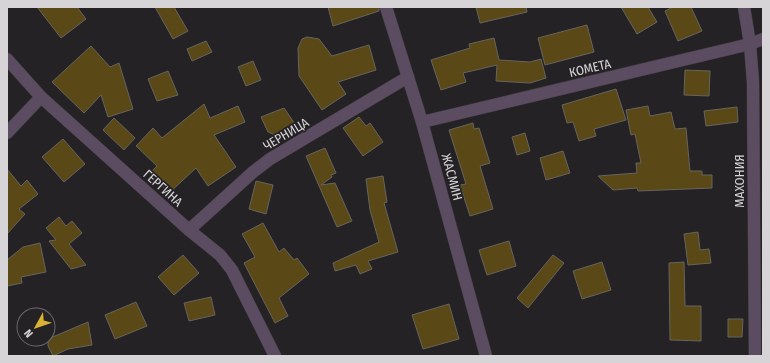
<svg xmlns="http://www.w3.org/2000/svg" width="770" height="363" font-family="'Fira Sans Condensed',sans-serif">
	<rect width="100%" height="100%" fill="#252226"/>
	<g fill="#5a4916" stroke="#66645e">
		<path d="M 37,7 L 77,7 L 86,19 L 61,38 Z"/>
		<path d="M 155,7 L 174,7 L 188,31 L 173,39 Z"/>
		<path d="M 328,7 L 379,7 L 379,11 L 333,26 Z"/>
		<path d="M 476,7 L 526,7 L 527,12 L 480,23 Z"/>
		<path d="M 621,7 L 648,7 L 657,22 L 637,34 Z"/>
		<path d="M 673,7 L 691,7 L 702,31 L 678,41 L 665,11 Z"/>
		<path d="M 587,25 L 594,52 L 545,65 L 538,38 Z"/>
		<path d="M 307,37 L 319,39 L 332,56 L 369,45 L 376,70 L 338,82 L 346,94 L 322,110 L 299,76 L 298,48 L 302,39 Z"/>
		<path d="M 494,38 L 499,60 L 530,62 L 541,59 L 546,78 L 530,83 L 496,81 L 497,65 L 463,73 L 466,82 L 441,90 L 431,60 L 470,48 L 469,44 Z"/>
		<path d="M 206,41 L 212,52 L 192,61 L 187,49 Z"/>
		<path d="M 91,46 L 110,67 L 119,63 L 133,109 L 108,117 L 101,95 L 84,113 L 52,82 Z"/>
		<path d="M 253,61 L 261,80 L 246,86 L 238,67 Z"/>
		<path d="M 685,70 L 710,71 L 709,96 L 684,95 Z"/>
		<path d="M 168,71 L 178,95 L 157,101 L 148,79 Z"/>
		<path d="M 616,89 L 626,120 L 594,129 L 596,136 L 579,141 L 573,122 L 567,123 L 562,105 Z"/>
		<path d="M 204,104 L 210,118 L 238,106 L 245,122 L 214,135 L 236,167 L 208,186 L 196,168 L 169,193 L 150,173 L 157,166 L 136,146 L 153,128 L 162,138 Z"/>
		<path d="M 648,106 L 650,116 L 671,112 L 675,129 L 686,128 L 690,171 L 702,171 L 702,175 L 712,175 L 712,188 L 638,191 L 637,188 L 613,190 L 598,176 L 637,173 L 636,163 L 641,163 L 635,134 L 631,135 L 626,110 Z"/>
		<path d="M 737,107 L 738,122 L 706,126 L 704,111 Z"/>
		<path d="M 284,108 L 295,124 L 278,136 L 268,132 L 261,117 Z"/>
		<path d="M 359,117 L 366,126 L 370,123 L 383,142 L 363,156 L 343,128 Z"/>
		<path d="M 114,118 L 135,138 L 124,150 L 103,130 Z"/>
		<path d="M 473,123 L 474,129 L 479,128 L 490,163 L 480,166 L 493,209 L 470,216 L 460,185 L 466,184 L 449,130 Z"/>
		<path d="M 525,133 L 530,151 L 517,155 L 512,137 Z"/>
		<path d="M 63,139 L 85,164 L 64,182 L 42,157 Z"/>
		<path d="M 325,148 L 336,173 L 331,175 L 332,177 L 321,185 L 335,183 L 352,221 L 337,227 L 306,156 Z"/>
		<path d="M 563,151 L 570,173 L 546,180 L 540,158 Z"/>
		<path d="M 7,169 L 21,186 L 27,180 L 38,194 L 19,209 L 25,214 L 7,234 Z"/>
		<path d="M 383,176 L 387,202 L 384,203 L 398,252 L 368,261 L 372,269 L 360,274 L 356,265 L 335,271 L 333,263 L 379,242 L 370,210 L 366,179 Z"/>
		<path d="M 256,181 L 273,185 L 266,214 L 249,209 Z"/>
		<path d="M 59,217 L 66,226 L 72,221 L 82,233 L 69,244 L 86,265 L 71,269 L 49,241 L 56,240 L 46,228 Z"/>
		<path d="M 263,223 L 279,252 L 284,248 L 294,260 L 297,258 L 309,274 L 279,298 L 288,316 L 275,323 L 244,263 L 255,257 L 242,234 Z"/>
		<path d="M 698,232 L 700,250 L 709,249 L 711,263 L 688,265 L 684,234 Z"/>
		<path d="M 509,241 L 516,266 L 487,275 L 479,250 Z"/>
		<path d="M 40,243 L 46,272 L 21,277 L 22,283 L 7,286 L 7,260 L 23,247 Z"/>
		<path d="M 183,255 L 199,273 L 174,295 L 158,277 Z"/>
		<path d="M 553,255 L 564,263 L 528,308 L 517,298 Z"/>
		<path d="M 602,262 L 611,290 L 582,299 L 573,271 Z"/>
		<path d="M 684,262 L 685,306 L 701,306 L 701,341 L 670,340 L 669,263 Z"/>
		<path d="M 211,297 L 215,315 L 189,321 L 184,303 Z"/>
		<path d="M 136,302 L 147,326 L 115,339 L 105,315 Z"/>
		<path d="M 449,304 L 459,339 L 423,349 L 412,315 Z"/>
		<path d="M 728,319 L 743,319 L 742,337 L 728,337 Z"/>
		<path d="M 88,322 L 92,345 L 68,349 L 53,356 L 48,346 L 48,339 Z"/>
	</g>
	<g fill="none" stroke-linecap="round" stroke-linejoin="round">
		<g stroke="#413e42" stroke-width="13">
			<g id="minor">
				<path d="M 386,7 L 422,122 L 486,356"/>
				<path d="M 744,7 L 750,44 L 753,82 L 755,356"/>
				<path d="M 7,59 L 41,97 L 189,230 L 220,255 L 232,270 L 275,356"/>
				<path d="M 422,122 L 750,44 L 763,39"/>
				<path d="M 7,133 L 41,97"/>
				<path d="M 189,230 L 253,172 L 270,159 L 408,77"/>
			</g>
		</g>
		<use href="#minor" stroke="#5c4c61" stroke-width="12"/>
	</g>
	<g text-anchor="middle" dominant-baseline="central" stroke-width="3.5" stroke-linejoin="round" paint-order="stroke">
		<g font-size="13" fill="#d6d4d7" stroke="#252226">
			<text transform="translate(590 68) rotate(-13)">КОМЕТА</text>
			<text transform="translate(286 134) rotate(-31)">ЧЕРНИЦА</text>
			<text transform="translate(452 177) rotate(75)">ЖАСМИН</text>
			<text transform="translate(739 181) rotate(-90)">МАХОНИЯ</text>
			<text transform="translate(163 188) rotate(42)">ГЕРГИНА</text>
		</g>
	</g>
	<rect width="770" height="363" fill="none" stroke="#d6d4d7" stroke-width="16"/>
	<g transform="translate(36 327) rotate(230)"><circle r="19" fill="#252226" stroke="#6c696d"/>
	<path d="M0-3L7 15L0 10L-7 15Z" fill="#dbb333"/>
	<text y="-6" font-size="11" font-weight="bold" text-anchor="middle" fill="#d6d4d7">N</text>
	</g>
</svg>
